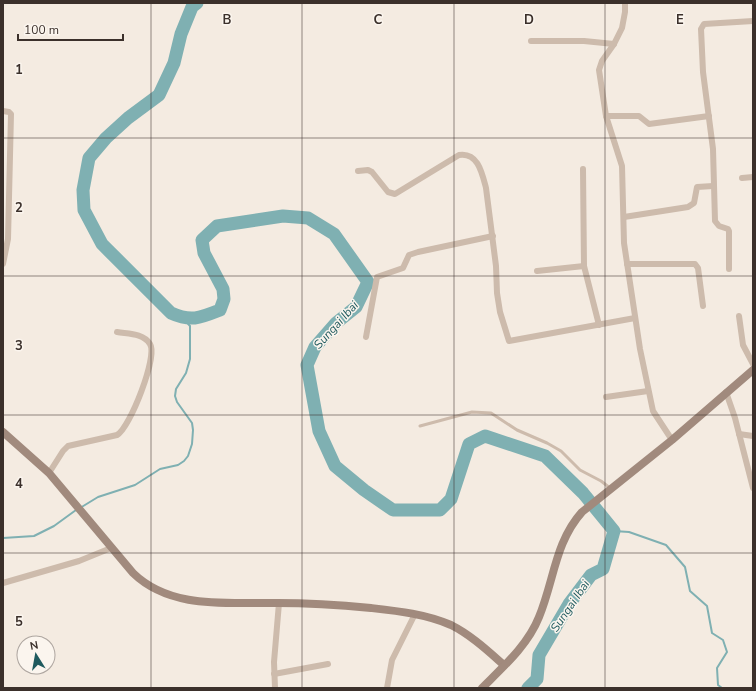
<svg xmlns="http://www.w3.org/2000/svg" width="756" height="691" font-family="'Nunito Sans',sans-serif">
	<rect width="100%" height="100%" fill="#f4ebe1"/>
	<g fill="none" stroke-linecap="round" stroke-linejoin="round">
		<g stroke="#7fb0b2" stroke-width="2">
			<path d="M 80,508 L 98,497 L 135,485 L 160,469 L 178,465 L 184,461 L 188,456 L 192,444 L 193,430 L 192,423 L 177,402 L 175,396 L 176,389 L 186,373 L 190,359 L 190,326 L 183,318"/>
			<path d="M 614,531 L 629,532 L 666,545 L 685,567 L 690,591 L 707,606 L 712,633 L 723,640 L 727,652 L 717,668 L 718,685 L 722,688"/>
			<path d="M 3,538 L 34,536 L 54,526 L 76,510"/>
		</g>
		<path stroke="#7fb0b2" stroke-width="13" d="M 197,3 L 192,7 L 181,34 L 174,63 L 159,95 L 128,118 L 106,138 L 89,158 L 83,190 L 84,210 L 102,244 L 171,313 C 191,322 200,318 220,310 L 224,299 L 223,289 L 204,253 L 202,240 L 217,226 L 283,216 L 308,218 L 334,234 L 368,282 L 356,307 L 336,323 L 315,347 L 307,365 L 319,431 L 335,466 L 364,490 L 393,510 L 440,510 L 451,499 L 469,444 L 485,436 L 545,456 L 583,493 L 614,531 L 603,569 L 591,575 L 569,604 L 539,655 L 537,679 L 528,688"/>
		<path stroke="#cdbbac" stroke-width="3" d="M 420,426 L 472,412 L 491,413 L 517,430 L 547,443 L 561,451 L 580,470 L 601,481 L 610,488"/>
		<g stroke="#cdbbac" stroke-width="6">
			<path d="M 625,3 L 625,12 L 622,28 L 614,44 L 602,61 L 599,70 L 606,116 L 622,166 L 624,243 L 640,349 L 653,411 L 672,440"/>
			<path d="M 531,41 L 584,41 L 614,44"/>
			<path d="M 3,111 L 9,112 L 11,114 L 8,239 L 3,264"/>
			<path d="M 606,116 L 639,116 L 649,124 L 709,116"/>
			<path d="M 583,169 L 584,266 L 599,325"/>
			<path d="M 358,171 L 368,170 L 372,172 L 388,192 L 395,194 L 459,155 C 478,152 482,173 486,188 L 496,266 L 497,293 L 500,312 L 509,341 L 635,318"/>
			<path d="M 742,178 L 753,177"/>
			<path d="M 624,217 L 688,207 L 694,203 L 697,187 L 713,186"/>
			<path d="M 627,264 L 695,264 L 698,268 L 703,306"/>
			<path d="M 729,269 L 729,231 L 728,229 L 719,226 L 715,221 L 713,149 L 703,72 L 701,29 L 704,24 L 753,21"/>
			<path d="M 537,271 L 584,266"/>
			<path d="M 739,316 L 743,345 L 753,364"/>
			<path d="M 366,337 L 377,277 L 403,268 L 409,255 L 418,252 L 493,236"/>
			<path d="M 726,392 L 735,418 L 753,488"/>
			<path d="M 606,397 L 648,391"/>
			<path d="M 739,434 L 753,436"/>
			<path d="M 49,473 L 63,451 L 68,446 L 117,435 C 130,428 158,356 150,344 C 143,333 128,334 117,332"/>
			<path d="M 3,583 L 79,561 L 111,548"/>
			<path d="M 274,674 L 328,664"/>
			<path d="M 275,688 L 274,662 L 279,603"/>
			<path d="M 387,688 L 392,660 L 415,614"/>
		</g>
		<g stroke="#a18a7d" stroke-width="8">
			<path d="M 3,432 L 49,473 L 133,573 C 171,610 228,602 277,603 C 309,603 340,605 371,608 C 398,611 426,614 451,625 C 471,635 488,651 504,665"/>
			<path d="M 482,688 C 503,667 528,645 539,617 C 554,581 555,542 582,512 L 672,440 L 753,370"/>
		</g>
	</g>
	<path fill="none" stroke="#3b302b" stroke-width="1" stroke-opacity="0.55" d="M 151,3 L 151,688M 302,3 L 302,688M 454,3 L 454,688M 605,3 L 605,688M 3,138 L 753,138M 3,276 L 753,276M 3,415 L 753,415M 3,553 L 753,553"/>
	<g text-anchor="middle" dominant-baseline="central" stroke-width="3" stroke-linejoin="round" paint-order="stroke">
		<g font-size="12" font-style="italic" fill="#1f5a5e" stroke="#fbf5ee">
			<text transform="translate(336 325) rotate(-48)">Sungai Ibai</text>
			<text transform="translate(570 606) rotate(-56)">Sungai Ibai</text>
		</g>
	</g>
	<g font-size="13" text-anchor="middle" font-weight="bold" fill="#3b302b" stroke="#fbf5ee" stroke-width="3" stroke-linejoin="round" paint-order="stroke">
		<text x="227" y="24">B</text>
		<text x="378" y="24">C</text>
		<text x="529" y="24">D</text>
		<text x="680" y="24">E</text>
		<text x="19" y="74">1</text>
		<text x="19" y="212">2</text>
		<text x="19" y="350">3</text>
		<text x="19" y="488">4</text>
		<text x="19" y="626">5</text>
	</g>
	<rect width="756" height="691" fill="none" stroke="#3b302b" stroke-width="8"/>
	<g transform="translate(36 655) rotate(349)"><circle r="19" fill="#fbf5ee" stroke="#aea6a0"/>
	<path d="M0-3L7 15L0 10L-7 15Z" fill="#1f5a5e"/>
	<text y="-6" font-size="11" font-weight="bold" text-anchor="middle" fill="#3b302b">N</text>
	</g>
	<path d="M18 34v6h105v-6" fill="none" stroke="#3b302b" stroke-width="2"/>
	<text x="24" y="34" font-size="12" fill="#3b302b" stroke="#fbf5ee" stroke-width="3" paint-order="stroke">100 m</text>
</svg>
